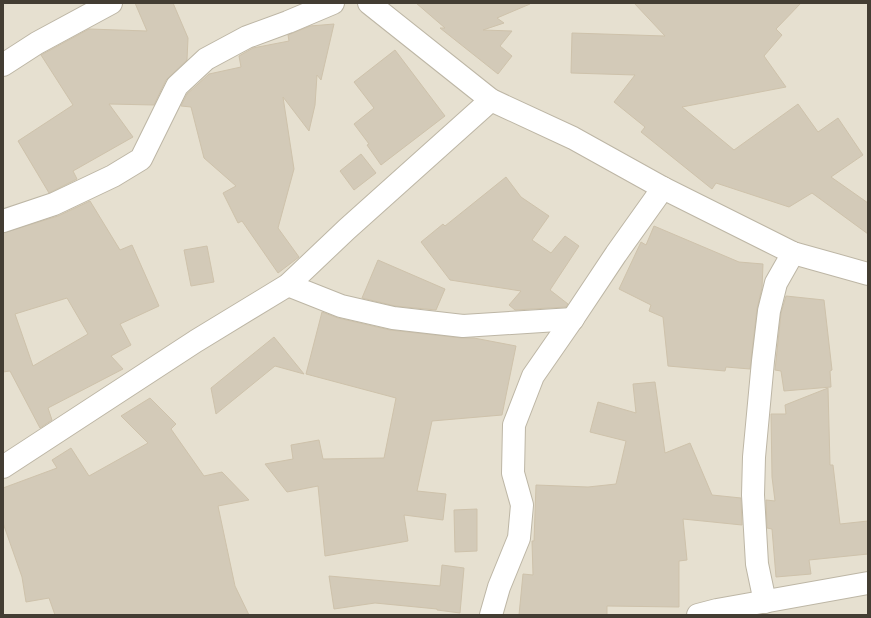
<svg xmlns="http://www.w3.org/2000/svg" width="871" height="618" font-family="'Nunito Sans',sans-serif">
	<rect width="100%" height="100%" fill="#f1eee2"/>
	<rect fill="#e6e0d0" x="3" y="3" width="865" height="612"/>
	<g fill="#d3cab8" stroke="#cec2ab" fill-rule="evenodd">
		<path d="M 135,3 L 173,3 L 188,38 L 187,60 L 166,80 L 154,105 L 109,104 L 133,137 L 73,171 L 77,179 L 49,193 L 18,141 L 73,105 L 41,55 L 89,29 L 147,31 Z"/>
		<path d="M 416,3 L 530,3 L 530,4 L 497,18 L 504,23 L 483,30 L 512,31 L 500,46 L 512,56 L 498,74 L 440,28 L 445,28 Z"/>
		<path d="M 634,3 L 801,3 L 776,29 L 782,35 L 764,56 L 786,87 L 682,107 L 734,150 L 798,104 L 818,132 L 838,118 L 863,155 L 831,177 L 868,203 L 868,234 L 812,193 L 789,207 L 716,183 L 712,189 L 641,132 L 645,127 L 614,102 L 635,75 L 571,73 L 572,33 L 665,36 Z"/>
		<path d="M 334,24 L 321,80 L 317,75 L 315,105 L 309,131 L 283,97 L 294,169 L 278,228 L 299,257 L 278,273 L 242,221 L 238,223 L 223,193 L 236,186 L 204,158 L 191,107 L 181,106 L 187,94 L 209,74 L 241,67 L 239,56 L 253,48 L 289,41 L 288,35 L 310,26 Z"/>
		<path d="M 395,50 L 445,116 L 381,165 L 367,145 L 369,144 L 354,124 L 374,108 L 354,82 Z"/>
		<path d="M 361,154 L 376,173 L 354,190 L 340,171 Z"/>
		<path d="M 506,177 L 521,197 L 549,216 L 532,240 L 551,253 L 565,236 L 579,246 L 550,290 L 568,304 L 566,307 L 515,310 L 509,305 L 521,291 L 450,280 L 421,242 L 443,224 L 445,226 Z"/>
		<path d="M 90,201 L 120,250 L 132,245 L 159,306 L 120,324 L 131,345 L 111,356 L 123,369 L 48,408 L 52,420 L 40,428 L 10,371 L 3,372 L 3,233 L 58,216 ZM 67,298 L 88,334 L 33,366 L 15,314 Z"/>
		<path d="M 654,226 L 739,262 L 763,264 L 762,288 L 757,309 L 750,369 L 726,367 L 725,371 L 668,366 L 663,317 L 649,311 L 651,305 L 619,289 L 641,242 L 646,245 Z"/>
		<path d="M 207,246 L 214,282 L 191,286 L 184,250 Z"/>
		<path d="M 378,260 L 445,289 L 436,310 L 395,306 L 362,298 Z"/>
		<path d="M 786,296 L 824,300 L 832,370 L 830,371 L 831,387 L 784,391 L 781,371 L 775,370 L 781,313 Z"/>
		<path d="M 322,312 L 338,318 L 390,330 L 462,338 L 474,338 L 516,346 L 502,415 L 432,421 L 417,491 L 446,494 L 443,520 L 404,515 L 408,541 L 325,556 L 318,486 L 287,492 L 265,464 L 293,459 L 291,445 L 319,440 L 323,459 L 384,458 L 396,398 L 306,374 Z"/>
		<path d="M 274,337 L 304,374 L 275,366 L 216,414 L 211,388 Z"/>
		<path d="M 655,382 L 665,453 L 690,443 L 712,495 L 741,498 L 742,525 L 683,519 L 687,560 L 679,561 L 679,607 L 607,606 L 607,615 L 519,615 L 523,574 L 533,575 L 532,541 L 534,541 L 536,485 L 588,487 L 616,484 L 626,441 L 590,432 L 598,402 L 636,413 L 633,384 Z"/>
		<path d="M 828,388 L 830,465 L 833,465 L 840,524 L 868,521 L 868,554 L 809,560 L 811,574 L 776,577 L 772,529 L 767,528 L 766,500 L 775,501 L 772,477 L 771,414 L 786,414 L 785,405 Z"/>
		<path d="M 150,398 L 176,424 L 171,429 L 204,476 L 222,472 L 249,500 L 218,506 L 235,586 L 249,615 L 55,615 L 49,598 L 26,602 L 22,577 L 3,523 L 3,488 L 57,468 L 52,460 L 71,448 L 89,476 L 148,443 L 121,416 Z"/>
		<path d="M 477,509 L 477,551 L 455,552 L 454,510 Z"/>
		<path d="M 442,565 L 464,568 L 460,613 L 437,610 L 437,609 L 375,603 L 334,609 L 329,576 L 440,586 Z"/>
	</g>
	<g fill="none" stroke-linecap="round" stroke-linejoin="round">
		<g stroke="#bdb6a5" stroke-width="24">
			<g id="minor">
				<path d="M 369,3 L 491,100 L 573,138 L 663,188 L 793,253 L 868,274"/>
				<path d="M 3,65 L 37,43 L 111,3"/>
				<path d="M 3,221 L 54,204 L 113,176 L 141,159 L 177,86 L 206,59 L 247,37 L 288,22 L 333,3"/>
				<path d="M 288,285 L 341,306 L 393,318 L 463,326 L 573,319"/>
				<path d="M 3,467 L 196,341 L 288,285 L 347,229 L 491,100"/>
				<path d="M 765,602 L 757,564 L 753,495 L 754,457 L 763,361 L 769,311 L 776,283 L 793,253"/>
				<path d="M 491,615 L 499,587 L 519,538 L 522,505 L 513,473 L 514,425 L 533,376 L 576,314 L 616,254 L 663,188"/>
				<path d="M 698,615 L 717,610 L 868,583"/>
			</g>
		</g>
		<use href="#minor" stroke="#fff" stroke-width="22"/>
	</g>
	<rect width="871" height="618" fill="none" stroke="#433d33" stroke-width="8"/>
</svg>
